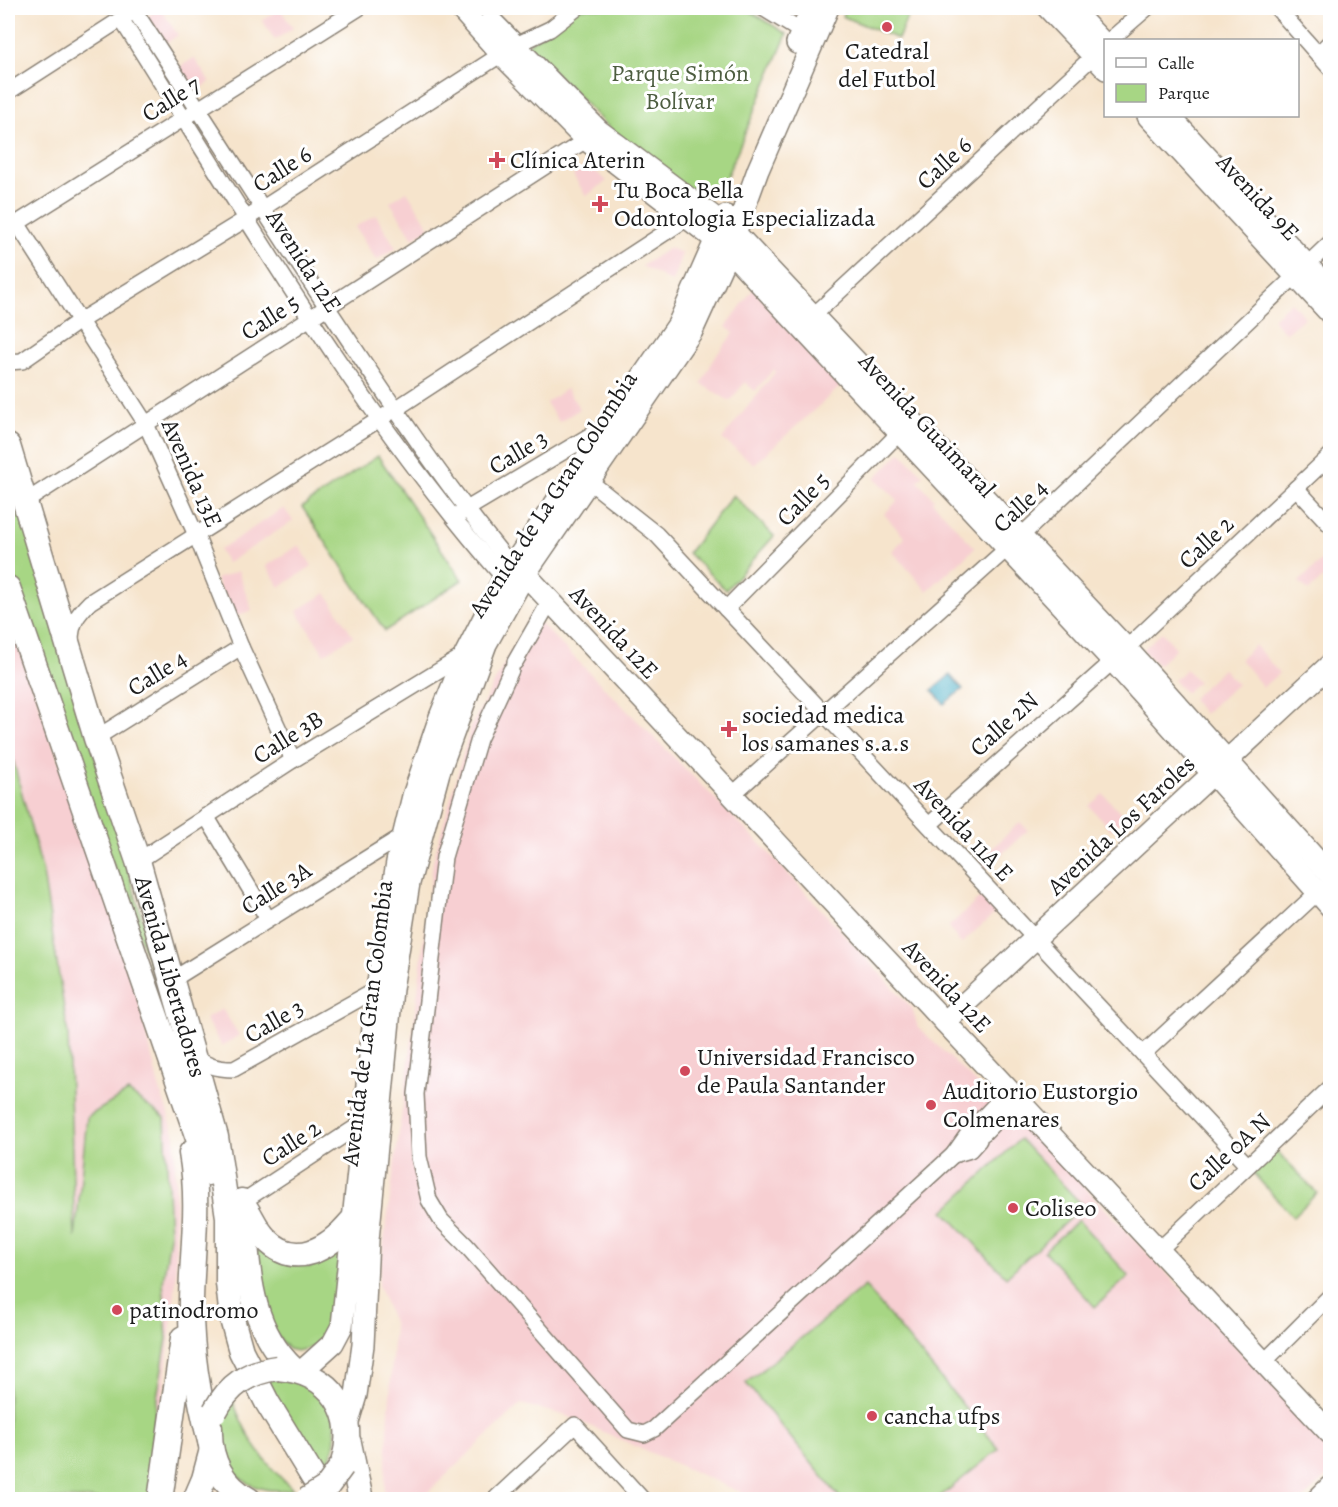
<svg xmlns="http://www.w3.org/2000/svg" width="1338" height="1507" font-family="Alegreya,serif">
	<rect width="100%" height="100%" fill="#fff"/>
	<filter id="ink" filterUnits="userSpaceOnUse"><feTurbulence type="fractalNoise" baseFrequency=".0167" numOctaves="2"/><feDisplacementMap in="SourceGraphic" scale="12" xChannelSelector="R" yChannelSelector="G"/><feConvolveMatrix kernelMatrix="1 2 1 2 8 2 1 2 1" color-interpolation-filters="sRGB"/></filter>
	<filter id="wash" filterUnits="userSpaceOnUse"><feTurbulence type="fractalNoise" baseFrequency=".008" numOctaves="4" result="noise"/><feDisplacementMap in="SourceGraphic" scale="24" xChannelSelector="R" yChannelSelector="G"/><feGaussianBlur stdDeviation="1.35" result="paint"/><feColorMatrix in="noise" values="0 0 0 0 0 0 0 0 0 0 0 0 0 0 0 0 0 1.4 0 .05"/><feComposite in="paint" operator="in"/></filter>
	<g filter="url(#wash)">
		<rect width="100%" height="100%" fill="#f6e4cc"/>
		<g fill="#f7cfd2">
			<path d="M 160,8 L 178,35 L 161,47 L 143,20 Z"/>
			<path d="M 280,9 L 293,28 L 275,40 L 262,20 Z"/>
			<path d="M 194,58 L 210,82 L 192,94 L 175,70 Z"/>
			<path d="M 587,164 L 607,181 L 586,196 L 573,175 Z"/>
			<path d="M 407,191 L 430,228 L 413,238 L 390,202 Z"/>
			<path d="M 376,215 L 396,248 L 376,260 L 355,227 Z"/>
			<path d="M 669,248 L 682,253 L 672,282 L 642,266 Z"/>
			<path d="M 753,289 L 842,385 L 754,464 L 722,439 L 775,372 L 774,369 L 755,391 L 745,382 L 730,401 L 701,384 L 715,357 L 734,333 L 726,327 Z"/>
			<path d="M 1291,302 L 1305,317 L 1286,333 L 1272,319 Z"/>
			<path d="M 566,389 L 580,409 L 559,422 L 546,403 Z"/>
			<path d="M 901,452 L 923,475 L 918,481 L 934,499 L 932,501 L 975,548 L 927,591 L 892,551 L 905,538 L 884,514 L 898,500 L 875,478 Z"/>
			<path d="M 284,508 L 293,521 L 227,563 L 219,550 Z"/>
			<path d="M 299,545 L 312,566 L 280,587 L 266,566 Z"/>
			<path d="M 1324,558 L 1330,564 L 1330,571 L 1309,591 L 1299,582 Z"/>
			<path d="M 238,571 L 252,610 L 231,618 L 216,579 Z"/>
			<path d="M 326,593 L 353,636 L 324,654 L 297,611 Z"/>
			<path d="M 531,614 L 769,853 L 912,1008 L 918,1027 L 993,1099 L 1004,1123 L 1014,1113 L 1330,1445 L 1330,1474 L 1302,1500 L 756,1499 L 567,1416 L 521,1404 L 421,1499 L 384,1499 L 394,1325 L 378,1285 L 414,1024 L 433,861 L 471,726 Z"/>
			<path d="M 8,615 L 132,971 L 158,1083 L 175,1136 L 176,1282 L 151,1499 L 80,1476 L 68,1034 L 43,873 L 8,741 Z"/>
			<path d="M 1162,632 L 1176,648 L 1158,665 L 1142,650 Z"/>
			<path d="M 1255,645 L 1279,673 L 1263,687 L 1240,659 Z"/>
			<path d="M 1186,669 L 1198,682 L 1185,693 L 1174,680 Z"/>
			<path d="M 1223,669 L 1237,684 L 1204,714 L 1192,699 Z"/>
			<path d="M 1103,794 L 1125,817 L 1111,830 L 1089,806 Z"/>
			<path d="M 1020,822 L 1028,830 L 986,868 L 979,861 Z"/>
			<path d="M 981,897 L 996,912 L 961,944 L 948,927 Z"/>
			<path d="M 222,1009 L 239,1035 L 222,1046 L 205,1019 Z"/>
		</g>
		<g fill="#a7d684" stroke="#627950" stroke-width="1.5">
			<path d="M 578,8 L 745,8 L 787,34 L 723,185 L 693,195 L 610,129 L 527,45 Z"/>
			<path d="M 845,8 L 911,8 L 898,39 L 842,16 Z"/>
			<path d="M 378,456 L 462,580 L 385,631 L 302,507 Z"/>
			<path d="M 8,457 L 180,1049 L 8,575 Z"/>
			<path d="M 733,495 L 774,536 L 726,590 L 688,553 Z"/>
			<path d="M 8,741 L 43,873 L 68,1034 L 75,1238 L 87,1117 L 128,1092 L 165,1118 L 170,1236 L 163,1282 L 167,1339 L 156,1403 L 151,1464 L 152,1489 L 149,1499 L 8,1499 L 8,1353 L 11,1298 L 8,1262 Z"/>
			<path d="M 1020,1139 L 1083,1206 L 1006,1277 L 944,1211 Z"/>
			<path d="M 1276,1150 L 1317,1193 L 1293,1217 L 1253,1173 Z"/>
			<path d="M 1078,1220 L 1129,1276 L 1095,1307 L 1044,1251 Z"/>
			<path d="M 252,1229 L 295,1265 L 310,1267 L 342,1248 L 337,1307 L 329,1331 L 313,1347 L 297,1351 L 288,1349 L 271,1329 Z"/>
			<path d="M 865,1286 L 999,1449 L 937,1499 L 841,1499 L 746,1383 Z"/>
			<path d="M 275,1379 C 282,1379 292,1379 299,1381 C 340,1396 345,1442 321,1474 L 261,1382 Z"/>
			<path d="M 232,1399 C 246,1436 263,1463 293,1489 C 234,1499 203,1449 232,1399 Z"/>
		</g>
		<path fill="#43abc3" stroke="#306470" stroke-width="1.5" d="M 950,675 L 963,689 L 944,704 L 932,690 Z"/>
	</g>
	<g filter="url(#ink)">
		<g fill="none" stroke-linecap="round" stroke-linejoin="round">
			<g stroke="#898074" stroke-width="18">
				<g id="street">
					<path d="M 763,8 L 802,32"/>
					<path d="M 1277,8 L 1330,68"/>
					<path d="M 134,10 C 199,109 262,209 327,307 C 386,396 444,484 511,565"/>
					<path d="M 121,19 C 242,209 355,408 504,578"/>
					<path d="M 1110,40 L 1147,8"/>
					<path d="M 1318,54 L 1330,42"/>
					<path d="M 8,92 L 129,14"/>
					<path d="M 17,223 L 146,424 L 196,535 L 241,647 L 293,760"/>
					<path d="M 8,229 L 359,8"/>
					<path d="M 814,315 L 1101,49"/>
					<path d="M 8,362 L 22,361 L 78,322 L 246,219 L 514,46 L 550,29 L 577,8"/>
					<path d="M 589,481 L 656,534 L 1247,1165"/>
					<path d="M 1296,488 L 1330,525"/>
					<path d="M 25,502 L 592,136"/>
					<path d="M 457,515 L 606,426"/>
					<path d="M 726,609 L 906,426"/>
					<path d="M 71,641 C 71,623 77,615 90,602 L 394,410 L 686,219"/>
					<path d="M 515,662 L 550,601"/>
					<path d="M 511,670 L 479,739 L 444,857 L 416,1094 L 419,1157 L 429,1200 L 441,1220 L 465,1244 L 628,1430 L 644,1434 L 654,1429 L 953,1155 L 970,1131"/>
					<path d="M 96,738 L 241,647"/>
					<path d="M 732,795 L 1021,536 L 1330,243"/>
					<path d="M 206,816 L 268,919"/>
					<path d="M 929,825 L 1113,661 L 1330,456"/>
					<path d="M 138,861 L 293,760 L 465,655"/>
					<path d="M 172,980 L 404,835"/>
					<path d="M 192,1054 C 205,1066 217,1069 234,1069 L 377,989"/>
					<path d="M 1143,1054 L 1318,892 L 1330,887"/>
					<path d="M 976,1125 L 1009,1090"/>
					<path d="M 984,1133 L 1017,1099"/>
					<path d="M 953,1155 L 970,1150 L 979,1140"/>
					<path d="M 242,1202 L 364,1122"/>
					<path d="M 1159,1250 L 1330,1088"/>
					<path d="M 1264,1362 L 1330,1296"/>
					<path d="M 494,1500 L 575,1425 L 643,1500"/>
				</g>
			</g>
			<g stroke="#898074" stroke-width="24">
				<g id="secondary">
					<path d="M 460,8 L 502,55 L 585,139 L 729,250 L 1113,661 L 1330,906"/>
					<path d="M 1048,8 L 1106,69"/>
					<path d="M 1070,8 L 1106,46"/>
					<path d="M 491,21 L 599,131 L 735,233 L 1126,648 L 1330,875"/>
					<path d="M 797,43 L 812,8"/>
					<path d="M 1148,116 L 1330,313"/>
					<path d="M 1169,116 L 1330,290"/>
					<path d="M 525,574 L 1330,1433"/>
					<path d="M 945,1022 L 1330,665"/>
					<path d="M 302,1371 L 333,1343 L 342,1326 L 377,989 L 397,862 L 413,796 L 440,717 L 465,655 L 504,578 L 678,325 L 726,216"/>
					<path d="M 347,1425 L 356,1395 L 363,1345 L 368,1240 L 392,989 L 409,883 L 439,772 L 486,644 L 525,574 L 692,331 L 729,250 L 758,170 L 828,8"/>
					<path d="M 1317,1500 L 1330,1487"/>
				</g>
			</g>
			<g stroke="#898074" stroke-width="27">
				<g id="primary">
					<path id="s1" d="M 8,446 L 96,738 L 138,861 L 216,1137 L 228,1217 L 228,1283 L 232,1319 L 241,1351 L 267,1402 L 327,1500"/>
					<path d="M 8,588 L 199,1141 L 207,1173"/>
					<path d="M 191,1153 C 200,1203 192,1251 191,1300 C 190,1348 198,1395 210,1441"/>
					<path d="M 242,1201 C 249,1262 245,1324 293,1369"/>
					<path d="M 245,1207 C 252,1217 257,1231 266,1239 C 296,1270 329,1248 351,1222"/>
					<path d="M 277,1368 C 331,1372 360,1413 342,1466"/>
					<path d="M 210,1428 C 209,1459 221,1484 249,1500"/>
					<path d="M 349,1443 L 361,1500"/>
					<path d="M 160,1500 L 183,1338"/>
					<path d="M 195,1500 L 204,1479 L 211,1453"/>
				</g>
			</g>
			<use href="#street" stroke="#fff" stroke-width="15"/>
			<use href="#secondary" stroke="#fff" stroke-width="21"/>
			<use href="#primary" stroke="#fff" stroke-width="24"/>
			<g stroke="#898074" stroke-width="27" stroke-linecap="butt">
				<g id="primary-bridge">
					<path d="M 215,1411 C 229,1385 248,1372 277,1368"/>
					<path d="M 307,1500 L 326,1488 L 342,1466"/>
				</g>
			</g>
			<use href="#primary-bridge" stroke="#fff" stroke-width="24"/>
		</g>
	</g>
	<g fill="#d1495b" stroke="#fff" stroke-width="2">
		<circle cx="887" cy="27" r="6"/>
		<path d="M494 151h6v6h6v6h-6v6h-6v-6h-6v-6h6z"/>
		<path d="M597 195h6v6h6v6h-6v6h-6v-6h-6v-6h6z"/>
		<path d="M726 720h6v6h6v6h-6v6h-6v-6h-6v-6h6z"/>
		<circle cx="685" cy="1071" r="6"/>
		<circle cx="931" cy="1105" r="6"/>
		<circle cx="1013" cy="1208" r="6"/>
		<circle cx="117" cy="1310" r="6"/>
		<circle cx="872" cy="1416" r="6"/>
	</g>
	<g text-anchor="middle" dominant-baseline="central" stroke-width="6" stroke-linejoin="round" paint-order="stroke">
		<g font-size="24" fill="#1c1c1c" stroke="#fff" text-anchor="start">
			<text x="887" y="51" text-anchor="middle">Catedral<tspan x="887" dy="28">del Futbol</tspan></text>
			<text x="510" y="160">Clínica Aterin</text>
			<text x="614" y="190">Tu Boca Bella<tspan x="614" dy="28">Odontologia Especializada</tspan></text>
			<text x="742" y="715">sociedad medica<tspan x="742" dy="28">los samanes s.a.s</tspan></text>
			<text x="697" y="1057">Universidad Francisco<tspan x="697" dy="28">de Paula Santander</tspan></text>
			<text x="943" y="1091">Auditorio Eustorgio<tspan x="943" dy="28">Colmenares</tspan></text>
			<text x="1025" y="1208">Coliseo</text>
			<text x="129" y="1310">patinodromo</text>
			<text x="884" y="1416">cancha ufps</text>
		</g>
		<g font-size="24" fill="#4d5d40" stroke="#fff">
			<text x="680" y="73">Parque Simón<tspan x="680" dy="28">Bolívar</tspan></text>
		</g>
		<g font-size="24" fill="#1c1c1c" stroke="#fff">
			<text transform="translate(171 99) rotate(-32)">Calle 7</text>
			<text transform="translate(944 163) rotate(-43)">Calle 6</text>
			<text transform="translate(282 169) rotate(-33)">Calle 6</text>
			<text transform="translate(1258 197) rotate(47)">Avenida 9E</text>
			<text transform="translate(304 261) rotate(57)">Avenida 12E</text>
			<text transform="translate(270 317) rotate(-33)">Calle 5</text>
			<text transform="translate(927 425) rotate(47)">Avenida Guaimaral</text>
			<text transform="translate(518 452) rotate(-31)">Calle 3</text>
			<text transform="translate(192 473) rotate(66)">Avenida 13E</text>
			<text transform="translate(553 494) rotate(-57)">Avenida de La Gran Colombia</text>
			<text transform="translate(803 499) rotate(-46)">Calle 5</text>
			<text transform="translate(1020 506) rotate(-43)">Calle 4</text>
			<text transform="translate(1206 542) rotate(-43)">Calle 2</text>
			<text transform="translate(614 632) rotate(47)">Avenida 12E</text>
			<text transform="translate(157 673) rotate(-32)">Calle 4</text>
			<text transform="translate(1004 724) rotate(-42)">Calle 2N</text>
			<text transform="translate(288 737) rotate(-32)">Calle 3B</text>
			<text transform="translate(1121 825) rotate(-43)">Avenida Los Faroles</text>
			<text transform="translate(964 829) rotate(47)">Avenida 11A E</text>
			<text transform="translate(276 888) rotate(-32)">Calle 3A</text>
			<text stroke="none"><textPath href="#s1" startOffset="555">Avenida Libertadores</textPath></text>
			<text transform="translate(947 986) rotate(47)">Avenida 12E</text>
			<text transform="translate(274 1021) rotate(-30)">Calle 3</text>
			<text transform="translate(367 1023) rotate(-83)">Avenida de La Gran Colombia</text>
			<text transform="translate(291 1143) rotate(-33)">Calle 2</text>
			<text transform="translate(1229 1152) rotate(-43)">Calle 0A N</text>
		</g>
	</g>
	<rect width="1338" height="1507" fill="none" stroke="#fff" stroke-width="30"/>
	<rect x="1104" y="39" width="195" height="78" fill="#ffffff" stroke="#a4a4a4" stroke-width="1.5"/>
	<rect x="1116" y="58" width="30" height="9" fill="#ffffff" stroke="#a4a4a4" stroke-width="1.5"/>
	<text x="1158" y="69" font-size="18" fill="#1c1c1c">Calle</text>
	<rect x="1116" y="84" width="30" height="18" fill="#a7d684" stroke="#a4a4a4" stroke-width="1.5"/>
	<text x="1158" y="99" font-size="18" fill="#1c1c1c">Parque</text>
</svg>
